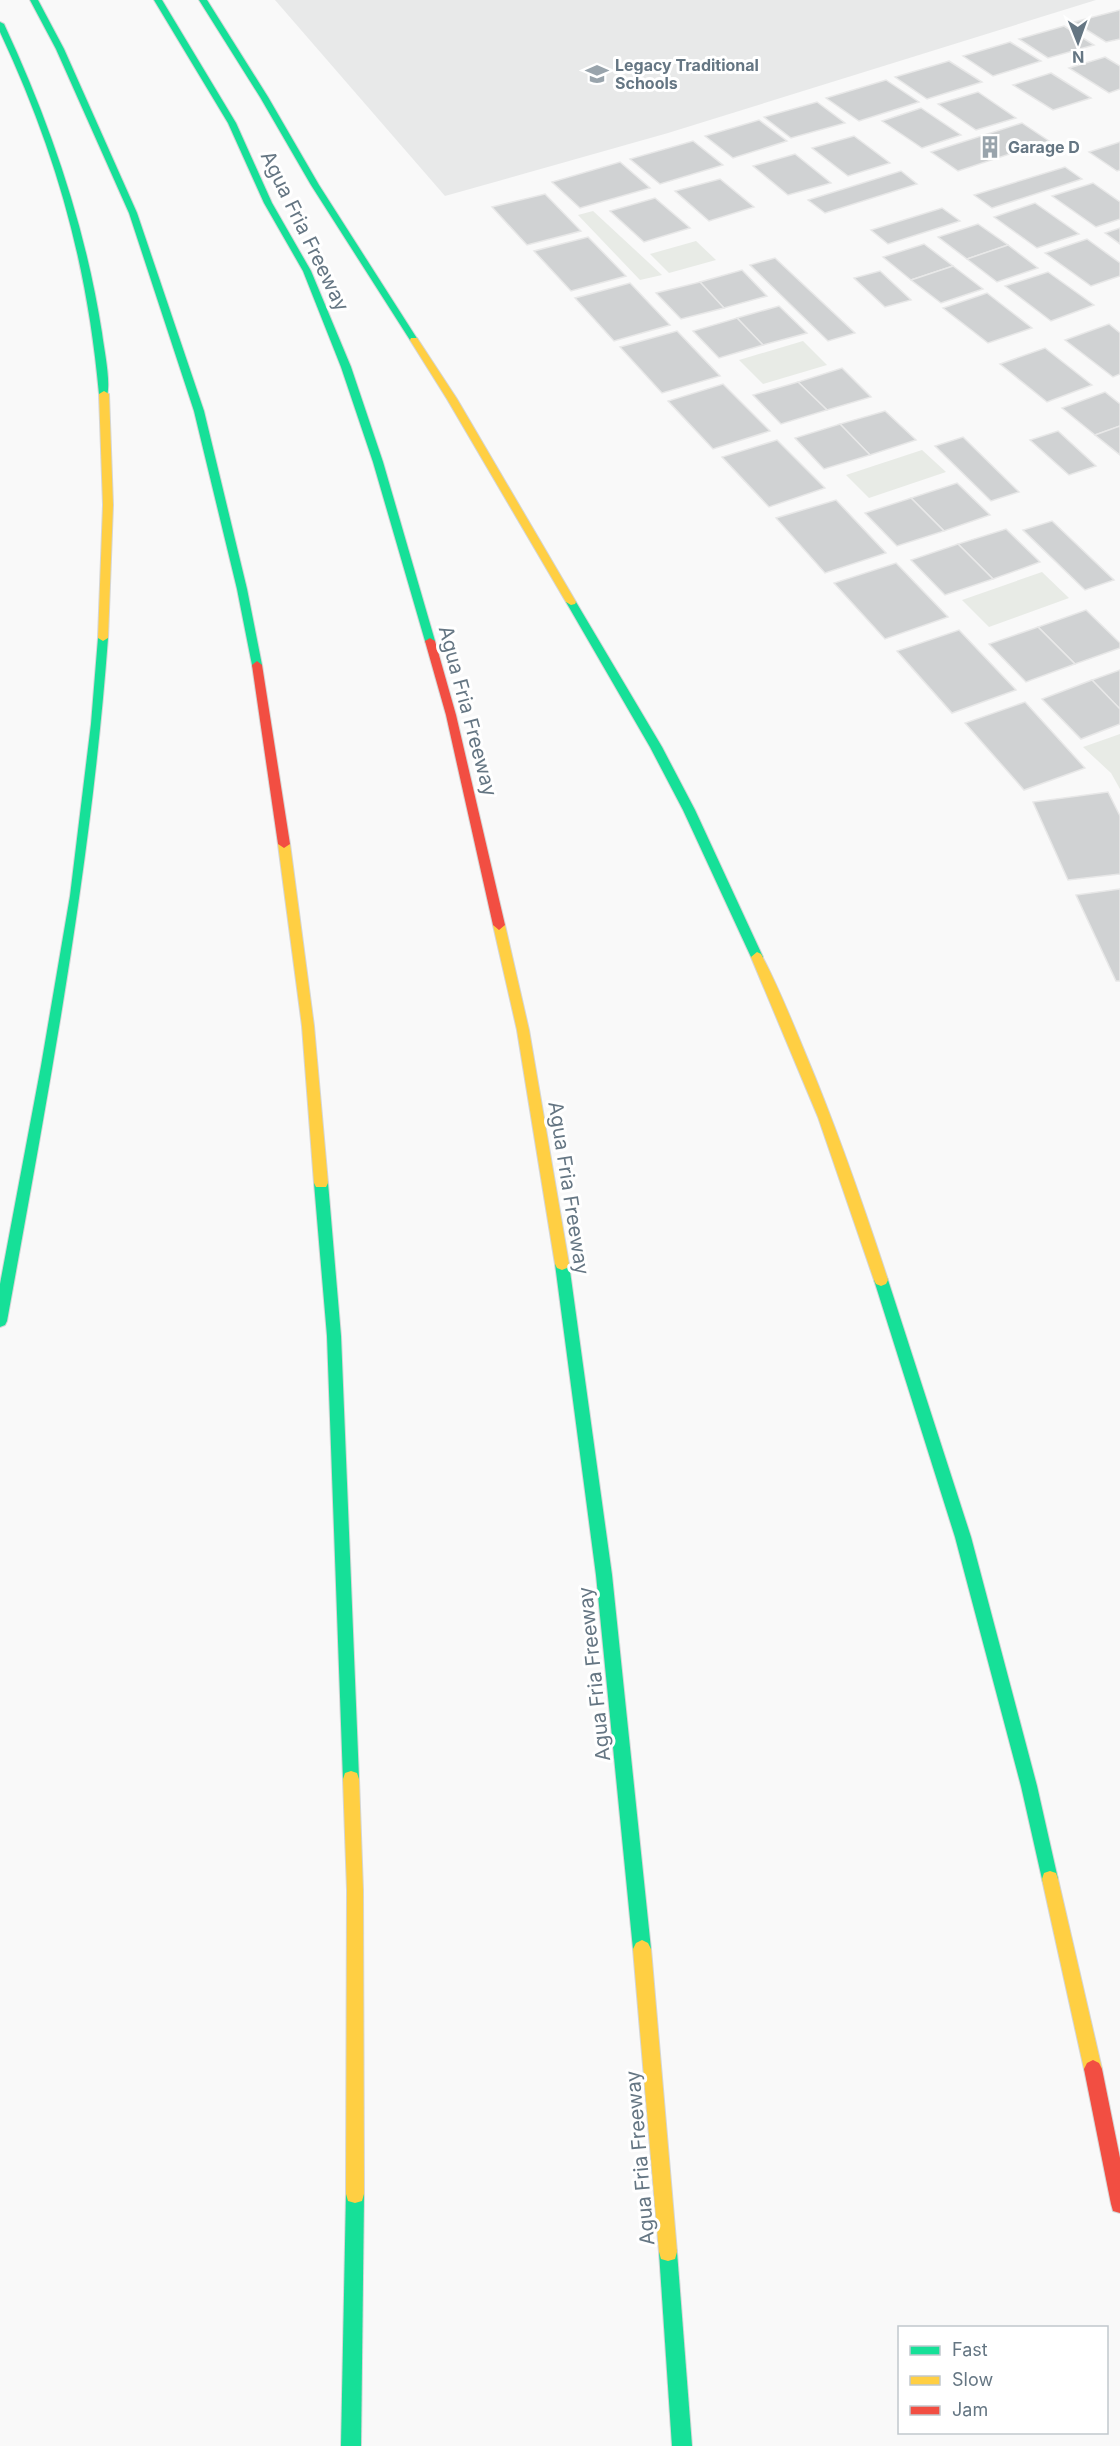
<svg xmlns="http://www.w3.org/2000/svg" width="1120" height="2446" font-family="Inter,sans-serif">
	<rect width="100%" height="100%" fill="#f9f9f9"/>
	<path fill="#e8e9e9" d="M 275,0 L 1096,0 L 668,133 L 445,196 Z"/>
	<g fill="#e8ebe6">
		<path d="M 593,211 L 662,275 L 640,280 L 578,215 Z"/>
		<path d="M 696,241 L 716,260 L 669,273 L 650,254 Z"/>
		<path d="M 803,341 L 827,365 L 763,384 L 739,360 Z"/>
		<path d="M 922,450 L 946,472 L 869,498 L 846,475 Z"/>
		<path d="M 1042,572 L 1069,598 L 989,627 L 962,600 Z"/>
		<path d="M 1120,734 L 1120,789 L 1111,773 L 1083,747 Z"/>
	</g>
	<g fill="#d0d2d3" stroke="#e8e8e8" stroke-width="1.5">
		<path d="M 1120,10 L 1120,39 L 1106,42 L 1074,22 Z"/>
		<path d="M 1064,26 L 1094,45 L 1048,58 L 1019,39 Z"/>
		<path d="M 1010,42 L 1041,61 L 993,76 L 963,56 Z"/>
		<path d="M 1105,57 L 1120,66 L 1120,89 L 1109,93 L 1069,68 Z"/>
		<path d="M 949,61 L 982,82 L 927,99 L 895,77 Z"/>
		<path d="M 1051,73 L 1091,98 L 1053,110 L 1013,85 Z"/>
		<path d="M 886,80 L 919,102 L 859,121 L 826,98 Z"/>
		<path d="M 978,92 L 1016,118 L 976,130 L 938,104 Z"/>
		<path d="M 817,102 L 845,123 L 791,138 L 764,117 Z"/>
		<path d="M 921,108 L 961,135 L 922,148 L 882,121 Z"/>
		<path d="M 759,120 L 787,141 L 733,158 L 705,136 Z"/>
		<path d="M 1022,123 L 1049,141 L 958,171 L 931,152 Z"/>
		<path d="M 854,136 L 890,163 L 848,176 L 812,148 Z"/>
		<path d="M 693,141 L 723,165 L 660,184 L 630,159 Z"/>
		<path d="M 1120,142 L 1120,170 L 1117,171 L 1089,152 Z"/>
		<path d="M 795,154 L 831,183 L 788,195 L 753,166 Z"/>
		<path d="M 620,162 L 650,188 L 580,208 L 552,182 Z"/>
		<path d="M 1065,167 L 1082,179 L 992,208 L 974,195 Z"/>
		<path d="M 901,171 L 917,184 L 825,213 L 808,200 Z"/>
		<path d="M 720,179 L 754,207 L 709,221 L 675,191 Z"/>
		<path d="M 1093,183 L 1120,202 L 1120,219 L 1096,227 L 1052,196 Z"/>
		<path d="M 545,194 L 581,231 L 527,245 L 492,207 Z"/>
		<path d="M 655,198 L 690,228 L 644,242 L 610,211 Z"/>
		<path d="M 1035,203 L 1079,234 L 1037,248 L 994,217 Z"/>
		<path d="M 942,208 L 960,221 L 888,244 L 871,230 Z"/>
		<path d="M 978,224 L 1008,245 L 967,259 L 938,237 Z"/>
		<path d="M 1120,228 L 1120,244 L 1105,233 Z"/>
		<path d="M 588,237 L 626,276 L 571,291 L 534,251 Z"/>
		<path d="M 1087,239 L 1120,263 L 1120,276 L 1091,286 L 1045,253 Z"/>
		<path d="M 924,244 L 953,266 L 911,280 L 883,257 Z"/>
		<path d="M 1008,245 L 1038,268 L 997,282 L 967,259 Z"/>
		<path d="M 775,258 L 855,333 L 828,341 L 750,265 Z"/>
		<path d="M 953,266 L 983,289 L 941,303 L 911,280 Z"/>
		<path d="M 742,270 L 767,296 L 724,308 L 700,282 Z"/>
		<path d="M 880,271 L 911,300 L 885,307 L 854,278 Z"/>
		<path d="M 1048,272 L 1094,305 L 1051,321 L 1005,286 Z"/>
		<path d="M 700,282 L 724,308 L 681,319 L 656,293 Z"/>
		<path d="M 630,283 L 670,325 L 614,341 L 575,298 Z"/>
		<path d="M 987,293 L 1032,328 L 988,343 L 943,308 Z"/>
		<path d="M 779,306 L 807,333 L 763,345 L 737,318 Z"/>
		<path d="M 737,318 L 763,345 L 719,358 L 693,331 Z"/>
		<path d="M 1109,324 L 1120,333 L 1120,374 L 1113,377 L 1065,340 Z"/>
		<path d="M 677,331 L 720,376 L 662,393 L 620,347 Z"/>
		<path d="M 1045,348 L 1092,385 L 1047,402 L 1000,364 Z"/>
		<path d="M 842,368 L 871,397 L 827,410 L 798,382 Z"/>
		<path d="M 798,382 L 827,410 L 781,424 L 753,395 Z"/>
		<path d="M 723,384 L 770,431 L 713,449 L 668,401 Z"/>
		<path d="M 1105,392 L 1120,404 L 1120,426 L 1095,435 L 1062,408 Z"/>
		<path d="M 885,411 L 916,440 L 870,455 L 840,424 Z"/>
		<path d="M 840,424 L 870,455 L 824,469 L 795,438 Z"/>
		<path d="M 1120,426 L 1120,455 L 1095,435 Z"/>
		<path d="M 1058,431 L 1096,466 L 1069,475 L 1030,440 Z"/>
		<path d="M 963,437 L 1019,492 L 991,501 L 935,446 Z"/>
		<path d="M 777,440 L 825,488 L 769,507 L 722,457 Z"/>
		<path d="M 957,483 L 990,515 L 944,531 L 911,498 Z"/>
		<path d="M 911,498 L 944,531 L 897,546 L 865,513 Z"/>
		<path d="M 836,500 L 886,553 L 825,573 L 776,518 Z"/>
		<path d="M 1052,521 L 1114,580 L 1085,590 L 1023,530 Z"/>
		<path d="M 1006,529 L 1040,562 L 993,579 L 958,544 Z"/>
		<path d="M 958,544 L 993,579 L 945,595 L 911,560 Z"/>
		<path d="M 896,563 L 948,617 L 885,639 L 834,583 Z"/>
		<path d="M 1086,610 L 1120,643 L 1120,648 L 1075,664 L 1038,627 Z"/>
		<path d="M 1038,627 L 1075,664 L 1026,682 L 989,644 Z"/>
		<path d="M 959,630 L 1016,690 L 952,713 L 897,651 Z"/>
		<path d="M 1120,670 L 1120,709 L 1092,680 Z"/>
		<path d="M 1092,680 L 1120,709 L 1120,724 L 1081,739 L 1042,699 Z"/>
		<path d="M 1025,702 L 1085,768 L 1024,790 L 965,723 Z"/>
		<path d="M 1108,792 L 1120,816 L 1120,874 L 1068,880 L 1033,802 Z"/>
		<path d="M 1120,889 L 1120,981 L 1116,981 L 1076,895 Z"/>
	</g>
	<g fill="none" stroke-linecap="round" stroke-linejoin="round">
		<g stroke="#d5d6d6" stroke-width="2">
			<g id="fast">
				<path d="M 30,0 L 38,0 L 64,49 L 137,213 L 204,411 L 247,589 L 262,665 L 261,668 L 253,668 L 252,665 L 237,589 L 194,411 L 129,213 L 56,49 Z"/>
				<path d="M 154,0 L 162,0 L 236,123 L 272,203 L 311,271 L 351,367 L 383,462 L 435,641 L 434,643 L 426,643 L 425,641 L 373,462 L 341,367 L 303,271 L 264,203 L 228,123 Z"/>
				<path d="M 199,0 L 207,0 L 268,97 L 319,185 L 418,340 L 417,342 L 410,340 L 311,185 L 260,97 Z"/>
				<path d="M 0,22 L 4,24 C 50,123 85,224 102,333 C 104,349 111,381 107,396 L 99,394 C 87,262 56,152 0,32 Z"/>
				<path d="M 571,599 L 576,602 L 662,747 L 695,810 L 763,957 L 761,960 L 757,962 L 751,957 L 683,810 L 650,747 L 566,602 Z"/>
				<path d="M 103,635 L 108,638 C 91,869 48,1094 7,1321 L 5,1325 L 0,1327 L 0,1284 L 41,1066 L 70,896 L 91,724 L 98,638 Z"/>
				<path d="M 321,1177 L 326,1179 L 328,1183 L 341,1336 L 359,1779 L 357,1785 L 351,1787 L 345,1785 L 343,1779 L 327,1336 L 314,1183 L 316,1179 Z"/>
				<path d="M 562,1258 L 567,1260 L 569,1264 L 612,1575 L 651,1949 L 648,1955 L 642,1958 L 636,1955 L 633,1949 L 596,1575 L 555,1264 L 557,1260 Z"/>
				<path d="M 881,1274 L 886,1276 L 888,1280 L 971,1537 L 1037,1786 L 1058,1879 L 1056,1885 L 1050,1887 L 1044,1885 L 1042,1879 L 1021,1786 L 955,1537 L 874,1280 L 876,1276 Z"/>
				<path d="M 355,2185 L 362,2187 L 364,2194 L 361,2446 L 341,2446 L 346,2194 L 348,2187 Z"/>
				<path d="M 668,2243 L 675,2245 L 677,2252 L 692,2446 L 672,2446 L 659,2252 L 661,2245 Z"/>
			</g>
		</g>
		<g stroke="#d5d6d6" stroke-width="2">
			<g id="slow">
				<path d="M 411,338 L 417,338 L 457,399 L 576,602 L 575,604 L 571,605 L 566,602 L 447,399 L 410,340 Z"/>
				<path d="M 104,391 L 109,394 L 113,505 L 108,638 L 103,641 L 98,638 L 103,505 L 99,394 Z"/>
				<path d="M 284,840 L 290,844 L 314,1026 L 328,1183 L 326,1187 L 316,1187 L 314,1183 L 302,1026 L 278,844 Z"/>
				<path d="M 499,920 L 505,925 L 529,1030 L 569,1264 L 567,1268 L 562,1270 L 557,1268 L 555,1264 L 517,1030 L 493,925 Z"/>
				<path d="M 757,952 L 761,954 C 778,986 792,1021 806,1055 C 837,1129 863,1204 888,1280 L 886,1284 L 881,1286 L 876,1284 L 874,1280 L 818,1117 L 751,957 Z"/>
				<path d="M 351,1771 L 357,1773 L 359,1779 L 363,1890 L 364,2194 L 362,2201 L 355,2203 L 348,2201 L 346,2194 L 347,1890 L 343,1779 L 345,1773 Z"/>
				<path d="M 1050,1871 L 1056,1873 L 1058,1879 L 1102,2069 L 1099,2075 L 1093,2078 L 1087,2075 L 1084,2069 L 1042,1879 L 1044,1873 Z"/>
				<path d="M 642,1940 L 648,1943 L 651,1949 L 677,2252 L 675,2259 L 668,2261 L 661,2259 L 659,2252 L 633,1949 L 636,1943 Z"/>
			</g>
		</g>
		<g stroke="#d5d6d6" stroke-width="2">
			<g id="jam">
				<path d="M 430,638 L 435,641 L 456,715 L 505,925 L 499,930 L 493,925 L 446,715 L 425,641 Z"/>
				<path d="M 257,661 L 262,665 L 290,844 L 284,848 L 278,844 L 252,665 Z"/>
				<path d="M 1093,2060 L 1099,2063 L 1102,2069 L 1120,2158 L 1120,2213 L 1113,2211 L 1111,2204 L 1084,2069 L 1087,2063 Z"/>
			</g>
		</g>
		<use href="#fast" fill="#16e098" fill-rule="evenodd"/>
		<use href="#slow" fill="#ffcf43" fill-rule="evenodd"/>
		<use href="#jam" fill="#f24e42" fill-rule="evenodd"/>
	</g>
	<defs>
		<g id="school-bare" transform="scale(1.8)"><path d="M0-5L7-2L0 1L-7-2ZM-4 1L0 2.5L4 1V4Q0 6-4 4Z" fill="#99a4ac" stroke="#fff" stroke-width="2.5" paint-order="stroke"/></g>
		<g id="building-bare" transform="scale(1.8)"><path d="M-4-6H4V6H1V3H-1V6H-4ZM-2.5-4.3h1.7v1.8h-1.7ZM.8-4.3h1.7v1.8H.8ZM-2.5-1h1.7V.8h-1.7ZM.8-1h1.7V.8H.8Z" fill="#99a4ac" stroke="#fff" stroke-width="2.5" paint-order="stroke"/></g>
	</defs>
	<g fill-rule="evenodd">
		<use href="#school-bare" x="597" y="74"/>
		<use href="#building-bare" x="990" y="147"/>
	</g>
	<g text-anchor="middle" dominant-baseline="central" stroke-width="6" stroke-linejoin="round" paint-order="stroke">
		<g font-size="16" font-weight="bold" fill="#657683" stroke="#fff" text-anchor="start">
			<text x="615" y="65">Legacy Traditional<tspan x="615" dy="18">Schools</tspan></text>
			<text x="1008" y="147">Garage D</text>
		</g>
		<g font-size="20" fill="#657683" stroke="#fff">
			<text transform="translate(305 231) rotate(64)">Agua Fria Freeway</text>
			<text transform="translate(468 711) rotate(75)">Agua Fria Freeway</text>
			<text transform="translate(569 1188) rotate(81)">Agua Fria Freeway</text>
			<text transform="translate(594 1674) rotate(-96)">Agua Fria Freeway</text>
			<text transform="translate(640 2158) rotate(-95)">Agua Fria Freeway</text>
		</g>
	</g>
	<rect x="898" y="2326" width="210" height="108" fill="#ffffff" stroke="#c1c8cd" stroke-width="1.5"/>
	<rect x="910" y="2346" width="30" height="9" fill="#16e098" stroke="#c1c8cd" stroke-width="1.5"/>
	<text x="952" y="2356" font-size="18" fill="#657683">Fast</text>
	<rect x="910" y="2376" width="30" height="9" fill="#ffcf43" stroke="#c1c8cd" stroke-width="1.5"/>
	<text x="952" y="2386" font-size="18" fill="#657683">Slow</text>
	<rect x="910" y="2406" width="30" height="9" fill="#f24e42" stroke="#c1c8cd" stroke-width="1.5"/>
	<text x="952" y="2416" font-size="18" fill="#657683">Jam</text>
	<g transform="translate(1078 42) rotate(179)" stroke="#ffffff" stroke-width="4.5" paint-order="stroke">
	<path d="M0-4.5L10 22L0 15L-10 22Z" fill="#657683"/>
	<text y="-9" font-size="16" font-weight="bold" text-anchor="middle" fill="#657683">N</text>
	</g>
</svg>
